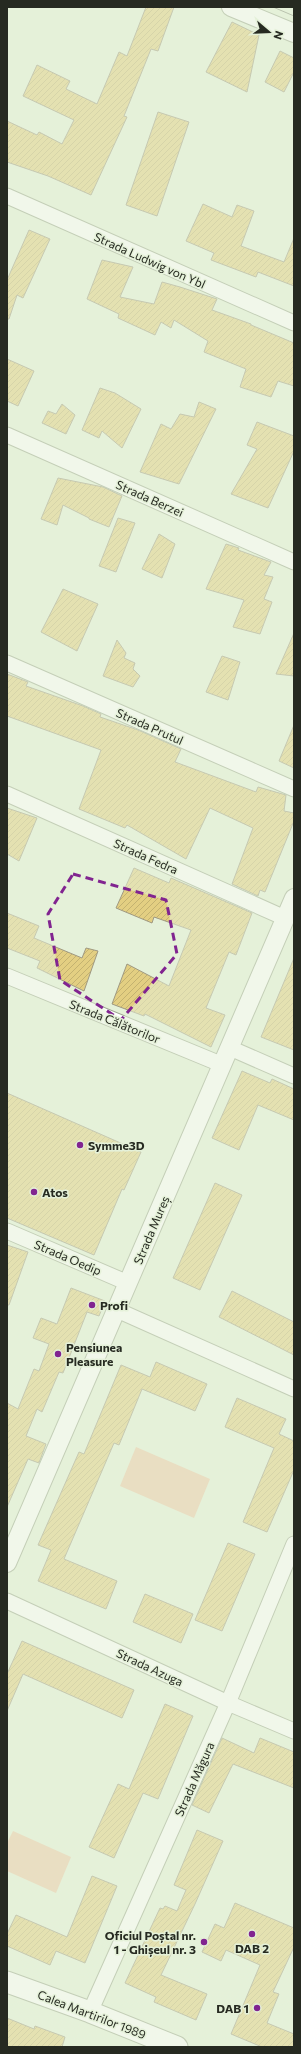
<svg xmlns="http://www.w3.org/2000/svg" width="301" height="2054" font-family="Commissioner,sans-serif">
	<defs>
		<pattern id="building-hatch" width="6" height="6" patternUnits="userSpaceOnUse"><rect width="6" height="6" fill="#e3cf82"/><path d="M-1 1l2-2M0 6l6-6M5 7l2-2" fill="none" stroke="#c3b270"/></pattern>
	</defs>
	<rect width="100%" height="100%" fill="#e5f1d9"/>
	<g fill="#edc7a7">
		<path d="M 136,1447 L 210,1479 L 194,1518 L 120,1486 Z"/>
		<path d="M 13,1831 L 71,1857 L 56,1893 L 7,1871 L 7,1843 Z"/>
	</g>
	<g fill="url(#building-hatch)" stroke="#9f9982">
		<path d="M 146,7 L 174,7 L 158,51 L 151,49 L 124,116 L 127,117 L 91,195 L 48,176 L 7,162 L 7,121 L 37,135 L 39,132 L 62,144 L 74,120 L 23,96 L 37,65 L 70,81 L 66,89 L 97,104 L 119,52 L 127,56 Z"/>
		<path d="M 232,22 L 259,35 L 247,92 L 206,72 Z"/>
		<path d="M 280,51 L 294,58 L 294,72 L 284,92 L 265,82 Z"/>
		<path d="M 158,112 L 189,122 L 157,216 L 126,205 Z"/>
		<path d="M 203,204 L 232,217 L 237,205 L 254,211 L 241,246 L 284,262 L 294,238 L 294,286 L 258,272 L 256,277 L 211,260 L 214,253 L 186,241 Z"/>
		<path d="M 29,230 L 50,239 L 23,298 L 17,295 L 9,319 L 7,319 L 7,280 Z"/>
		<path d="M 102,260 L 133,267 L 120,297 L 154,304 L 162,282 L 180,287 L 217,299 L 212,310 L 251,324 L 251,325 L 294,343 L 294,386 L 278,381 L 271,397 L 240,387 L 246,369 L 204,352 L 208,341 L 174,320 L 171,328 L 161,322 L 155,335 L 118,318 L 119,314 L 87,299 Z"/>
		<path d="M 7,359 L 34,371 L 18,406 L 7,401 Z"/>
		<path d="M 100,388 L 115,393 L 141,409 L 122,448 L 102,431 L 99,438 L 82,430 Z"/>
		<path d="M 199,402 L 216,409 L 179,484 L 140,472 L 161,424 L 171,429 L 180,414 L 194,417 Z"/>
		<path d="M 62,404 L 75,415 L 66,434 L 42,423 L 48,411 L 56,414 Z"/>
		<path d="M 257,422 L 294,436 L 294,451 L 268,508 L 231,494 L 257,449 L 247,445 Z"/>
		<path d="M 58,478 L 103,487 L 122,496 L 109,527 L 89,519 L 89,518 L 63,505 L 57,525 L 41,519 Z"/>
		<path d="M 118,518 L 135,523 L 116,572 L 99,566 Z"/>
		<path d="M 159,534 L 175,544 L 162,578 L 142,569 Z"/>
		<path d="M 226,544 L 239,548 L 238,550 L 271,562 L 264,575 L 273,577 L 264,599 L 272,602 L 260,634 L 233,627 L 244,600 L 206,589 Z"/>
		<path d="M 63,589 L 98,604 L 77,651 L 41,632 Z"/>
		<path d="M 294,633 L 294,676 L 276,674 Z"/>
		<path d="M 117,640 L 126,653 L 124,658 L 135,663 L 133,669 L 140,676 L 133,687 L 103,676 Z"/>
		<path d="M 222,656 L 240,662 L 228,700 L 206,692 Z"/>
		<path d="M 7,674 L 28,682 L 26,686 L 83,706 L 101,714 L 100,717 L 138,730 L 181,749 L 175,762 L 256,792 L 258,787 L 286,795 L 284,811 L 294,813 L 294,821 L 265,892 L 260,890 L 258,896 L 232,884 L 253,828 L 210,808 L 186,859 L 127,825 L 125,828 L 79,809 L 101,750 L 7,716 Z"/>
		<path d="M 294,725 L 294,768 L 279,761 Z"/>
		<path d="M 7,808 L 37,818 L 19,861 L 7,854 Z"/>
		<path d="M 134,868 L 169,883 L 171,878 L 252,913 L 236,955 L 229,952 L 206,1008 L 225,1015 L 211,1047 L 145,1014 L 144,1016 L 112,1004 L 127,964 L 169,986 L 191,930 L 154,917 L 152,923 L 116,908 Z"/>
		<path d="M 7,913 L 39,926 L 34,938 L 82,958 L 86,948 L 98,951 L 84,991 L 37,968 L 40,961 L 7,948 Z"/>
		<path d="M 294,958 L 294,1050 L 261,1037 Z"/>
		<path d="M 242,1071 L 270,1083 L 272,1079 L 294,1089 L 294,1120 L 258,1105 L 239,1150 L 212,1138 Z"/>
		<path d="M 7,1093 L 141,1152 L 124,1190 L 122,1189 L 94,1255 L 7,1218 Z"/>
		<path d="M 215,1183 L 242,1195 L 200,1290 L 173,1278 Z"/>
		<path d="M 7,1245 L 28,1252 L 9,1305 L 7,1305 Z"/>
		<path d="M 71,1288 L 105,1301 L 99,1316 L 87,1312 L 63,1373 L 59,1372 L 42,1412 L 37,1409 L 26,1436 L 46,1444 L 39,1463 L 28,1459 L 7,1507 L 7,1403 L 18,1409 L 34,1369 L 39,1371 L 49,1344 L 33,1338 L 41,1318 L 57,1324 Z"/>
		<path d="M 232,1291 L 294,1322 L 294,1355 L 219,1317 Z"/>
		<path d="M 156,1362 L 207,1384 L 195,1411 L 142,1389 L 119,1445 L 114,1443 L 64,1559 L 117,1581 L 106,1609 L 38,1581 L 51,1550 L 38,1545 L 79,1452 L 84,1454 L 121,1365 L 150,1377 Z"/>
		<path d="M 237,1398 L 286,1419 L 279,1434 L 294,1441 L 294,1470 L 267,1532 L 243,1522 L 274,1448 L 225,1427 Z"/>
		<path d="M 228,1543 L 255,1554 L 222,1631 L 195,1620 Z"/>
		<path d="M 145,1594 L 193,1614 L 181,1643 L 133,1622 Z"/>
		<path d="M 22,1641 L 134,1690 L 122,1718 L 23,1674 L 7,1711 L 7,1674 Z"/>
		<path d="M 165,1704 L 193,1716 L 158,1799 L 143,1793 L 114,1858 L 89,1847 L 118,1784 L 129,1789 Z"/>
		<path d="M 222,1738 L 254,1753 L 260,1738 L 294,1752 L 294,1788 L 233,1764 L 209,1813 L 192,1805 Z"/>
		<path d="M 197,1830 L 223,1841 L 195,1904 L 161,1975 L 207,1994 L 196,2020 L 154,2002 L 156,1997 L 125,1983 L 160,1908 L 163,1909 L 165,1906 L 177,1911 L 186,1890 L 174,1885 Z"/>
		<path d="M 92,1876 L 117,1886 L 85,1963 L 56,1951 L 50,1965 L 7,1946 L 7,1934 L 16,1915 L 67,1937 Z"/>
		<path d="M 235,1903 L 294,1928 L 294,1947 L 273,1992 L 279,1994 L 267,2023 L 294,2034 L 294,2047 L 262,2047 L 231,2034 L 260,1965 L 226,1950 L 221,1961 L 202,1952 L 215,1924 L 224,1928 Z"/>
		<path d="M 7,2018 L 34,2029 L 35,2026 L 65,2037 L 62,2047 L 7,2047 Z"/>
	</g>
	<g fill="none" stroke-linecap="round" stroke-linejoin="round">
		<g stroke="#9ba68f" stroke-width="17">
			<g id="minor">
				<path d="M 7,196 L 294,323"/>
				<path d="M 7,435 L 294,562"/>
				<path d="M 7,663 L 294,789"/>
				<path d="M 7,794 L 285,918"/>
				<path d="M 7,976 L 223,1065"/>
				<path d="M 230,1048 L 294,1076"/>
				<path d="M 7,1231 L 128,1283"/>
				<path d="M 117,1310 L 294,1389"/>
				<path d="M 7,1601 L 228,1703 L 294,1731"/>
				<path d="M 90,2012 L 228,1703 L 294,1544"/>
			</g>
		</g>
		<g stroke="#9ba68f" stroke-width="20">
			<g id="tertiary">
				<path d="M 231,7 L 294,33"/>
				<path d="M 7,1563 L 294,898"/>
			</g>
		</g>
		<g stroke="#9ba68f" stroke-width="23">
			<path id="secondary" d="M 7,1982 L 90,2012 L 177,2047"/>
		</g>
		<use href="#minor" stroke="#fff" stroke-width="15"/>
		<use href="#tertiary" stroke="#fff" stroke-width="18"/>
		<use href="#secondary" stroke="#fff" stroke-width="21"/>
		<g stroke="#858d7c" stroke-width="1">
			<path d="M 273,7 L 294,16"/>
			<path d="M 291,7 L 294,8"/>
		</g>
	</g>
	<path d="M0 0H301V2054H0ZM 73,874 L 166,900 L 177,954 L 121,1020 L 60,980 L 48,914 Z" fill="#e5f1d9" fill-opacity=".55" fill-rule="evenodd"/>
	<path fill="none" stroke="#812490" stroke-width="3" stroke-dasharray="8 5" stroke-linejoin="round" d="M 73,874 L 166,900 L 177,954 L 121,1020 L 60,980 L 48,914 Z"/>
	<g fill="#812490" stroke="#e5f1d9" stroke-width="1.5">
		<circle cx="80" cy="1145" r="4"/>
		<circle cx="34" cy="1192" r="4"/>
		<circle cx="92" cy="1305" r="4"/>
		<circle cx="58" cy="1354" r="4"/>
		<circle cx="252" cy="1934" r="4"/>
		<circle cx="204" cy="1942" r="4"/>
		<circle cx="257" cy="2008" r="4"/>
	</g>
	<g text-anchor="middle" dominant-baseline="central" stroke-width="3" stroke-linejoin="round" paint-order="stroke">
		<g font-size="12" fill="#262a21" stroke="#e5f1d9">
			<text transform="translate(150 260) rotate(24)">Strada Ludwig von Ybl</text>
			<text transform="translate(150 498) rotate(24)">Strada Berzei</text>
			<text transform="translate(150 726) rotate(24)">Strada Prutul</text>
			<text transform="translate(146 856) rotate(24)">Strada Fedra</text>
			<text transform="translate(115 1021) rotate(22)">Strada Călătorilor</text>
			<text transform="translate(151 1230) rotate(-67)">Strada Mureș</text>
			<text transform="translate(68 1257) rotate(23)">Strada Oedip</text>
			<text transform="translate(150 1667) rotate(25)">Strada Azuga</text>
			<text transform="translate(194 1779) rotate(-66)">Strada Măgura</text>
			<text transform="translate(92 2014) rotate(21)">Calea Martirilor 1989</text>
		</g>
		<g font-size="12" font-weight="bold" fill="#262a21" stroke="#e5f1d9" text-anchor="start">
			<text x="88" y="1145">Symme3D</text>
			<text x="42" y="1192">Atos</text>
			<text x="100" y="1305">Profi</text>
			<text x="66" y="1347">Pensiunea<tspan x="66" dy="14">Pleasure</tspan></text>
			<text x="196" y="1935" text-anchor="end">Oficiul Poștal nr.<tspan x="196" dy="14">1 - Ghișeul nr. 3</tspan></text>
			<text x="252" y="1948" text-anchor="middle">DAB 2</text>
			<text x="249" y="2008" text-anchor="end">DAB 1</text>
		</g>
	</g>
	<rect width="301" height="2054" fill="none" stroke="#262a21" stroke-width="16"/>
	<g transform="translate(269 32) rotate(109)" stroke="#e5f1d9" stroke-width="3" paint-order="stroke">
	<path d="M0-3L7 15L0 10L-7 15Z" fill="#262a21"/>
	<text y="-6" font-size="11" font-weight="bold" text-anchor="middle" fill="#262a21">N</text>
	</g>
</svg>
